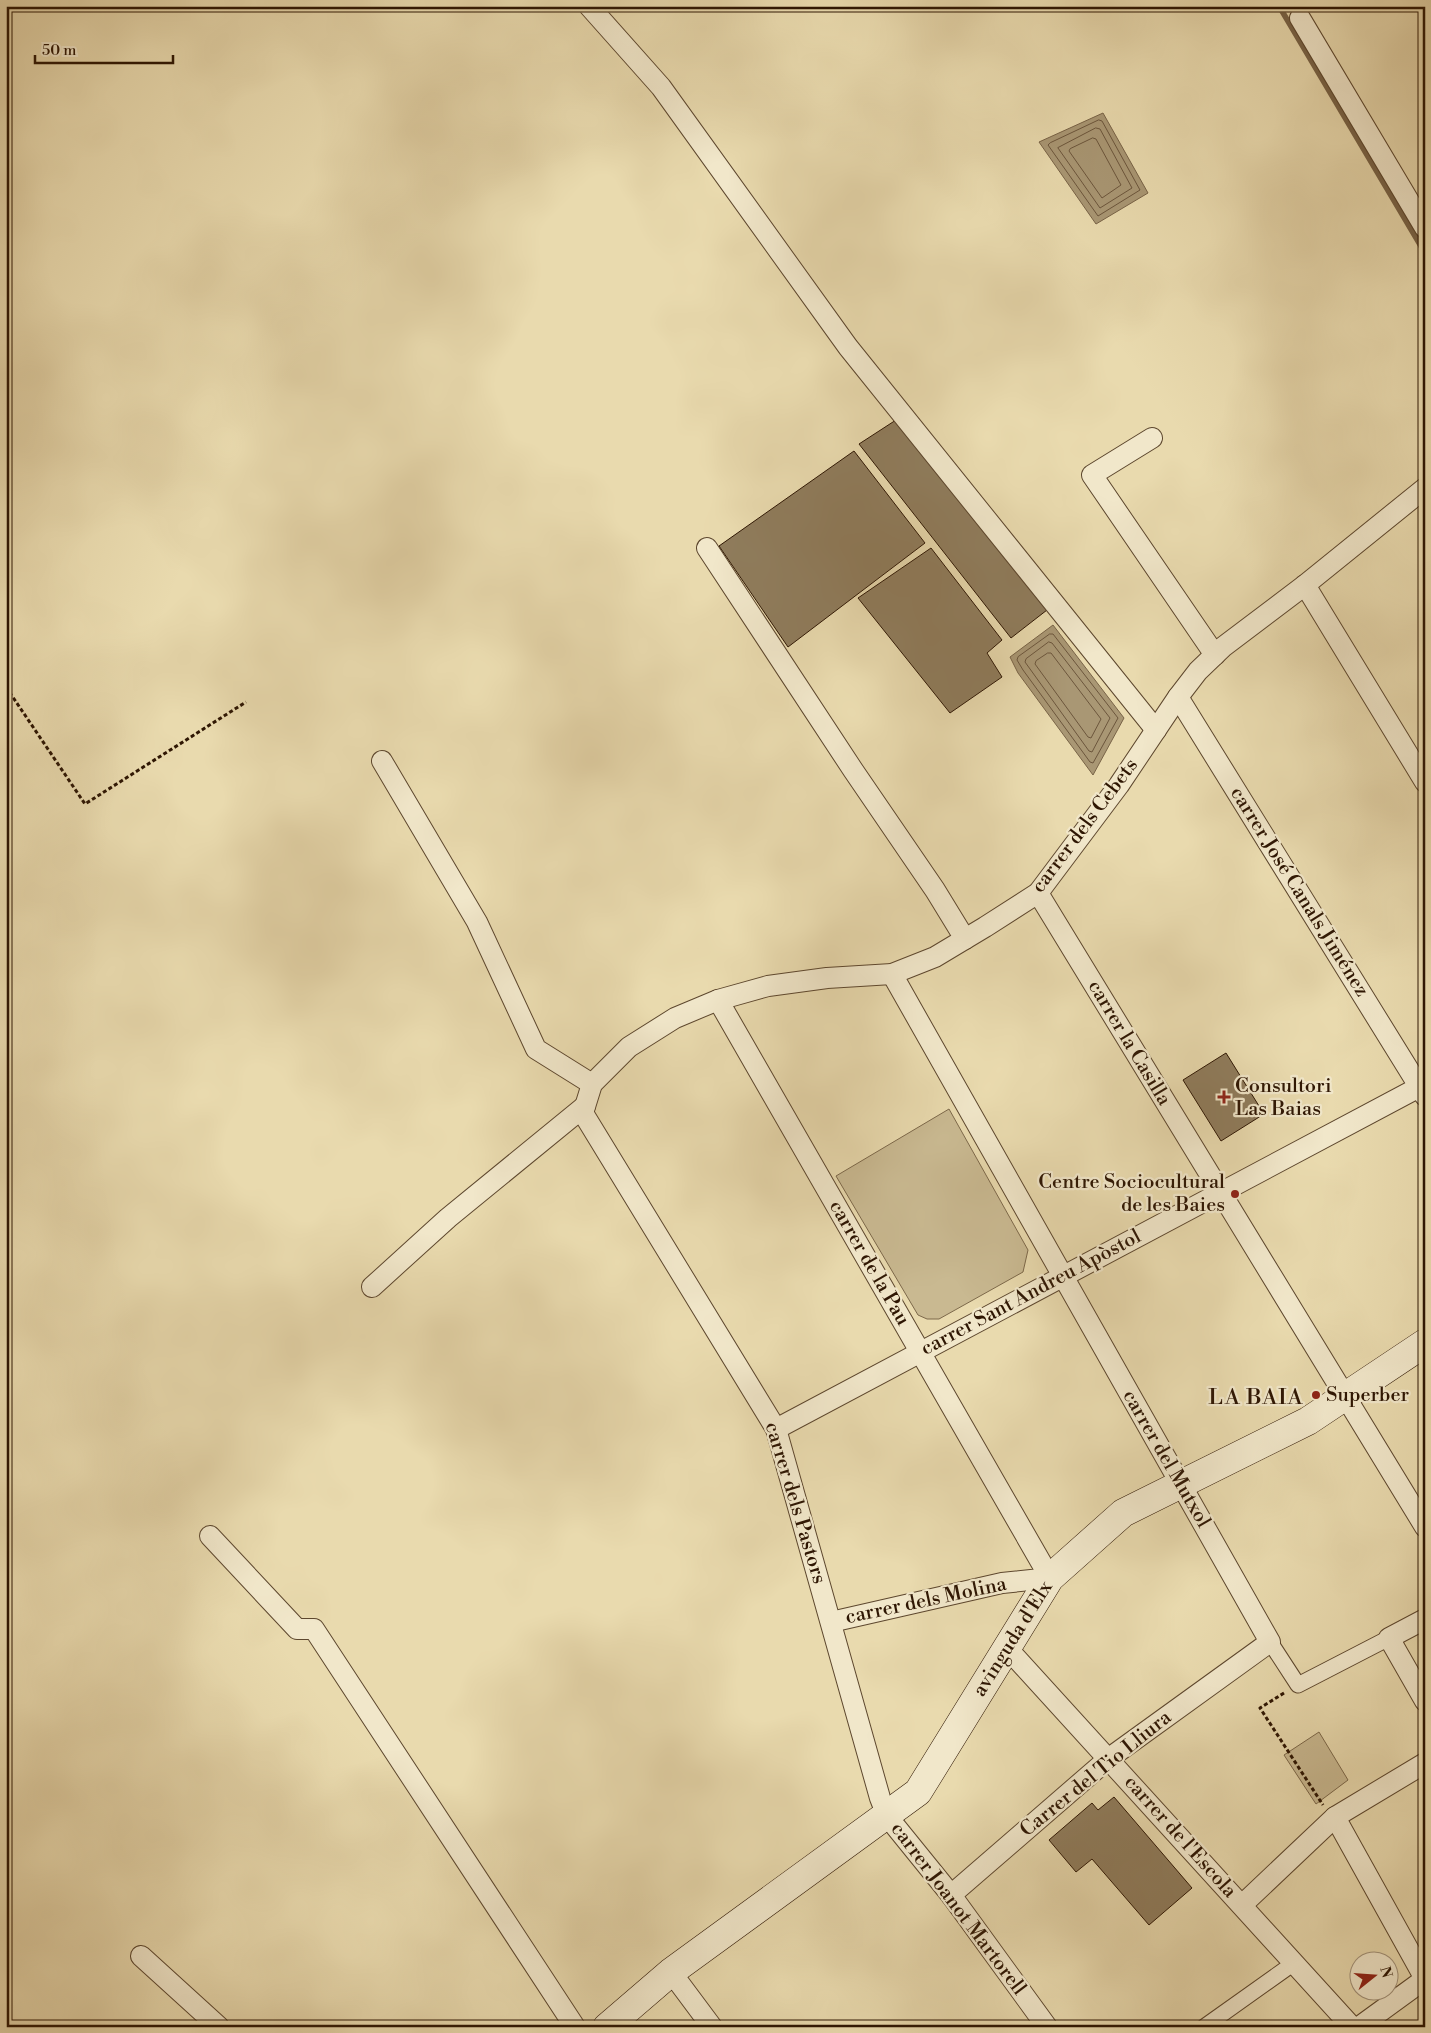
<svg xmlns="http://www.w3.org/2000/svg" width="1431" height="2033" font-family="'Libre Bodoni',serif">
	<rect width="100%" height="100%" fill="#e9daae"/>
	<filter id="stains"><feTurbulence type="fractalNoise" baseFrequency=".004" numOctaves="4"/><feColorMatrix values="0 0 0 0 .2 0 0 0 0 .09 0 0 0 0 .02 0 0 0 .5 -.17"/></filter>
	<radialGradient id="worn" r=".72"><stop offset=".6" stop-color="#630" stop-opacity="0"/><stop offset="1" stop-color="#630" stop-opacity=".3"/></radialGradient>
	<g fill="#c9b991" stroke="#7c684a">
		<path d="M 949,1109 L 1028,1250 L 1023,1272 L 939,1319 L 927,1319 L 918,1315 L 836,1176 Z"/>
		<path d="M 1319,1732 L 1348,1780 L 1316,1804 L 1284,1755 Z"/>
	</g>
	<g fill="#a99774" stroke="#786347">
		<path d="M 1103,113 L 1148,193 L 1096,224 L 1039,142 Z"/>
		<path d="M 1053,625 L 1124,718 L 1093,775 L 1018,673 L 1010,657 Z"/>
	</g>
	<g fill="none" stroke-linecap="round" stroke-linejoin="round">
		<g stroke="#6c563c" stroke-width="1">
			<path d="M 1099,120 L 1102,121 L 1140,190 L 1098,216 L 1048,145 L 1050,143 Z"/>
			<path d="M 1096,128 L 1100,129 L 1132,188 L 1100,208 L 1058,148 Z"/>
			<path d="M 1093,138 L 1096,139 L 1121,185 L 1102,198 L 1069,151 L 1070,149 Z"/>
			<path d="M 1050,634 L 1053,634 L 1118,718 L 1093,763 L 1090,762 L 1023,670 L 1017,660 L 1018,657 Z"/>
			<path d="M 1049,642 L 1052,643 L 1110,718 L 1092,752 L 1089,751 L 1025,662 L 1026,659 Z"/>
			<path d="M 1048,653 L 1051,653 L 1101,719 L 1091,738 L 1088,737 L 1035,664 L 1036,661 Z"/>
		</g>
		<path stroke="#786347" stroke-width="5.5" d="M 1279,6 L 1425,253"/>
	</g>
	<g fill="#8f7c5c" stroke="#2e1603">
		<path d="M 896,420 L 1047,610 L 1011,638 L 859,444 Z"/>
		<path d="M 854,451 L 925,543 L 788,647 L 719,546 Z"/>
		<path d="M 931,548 L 1002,640 L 987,653 L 1002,677 L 950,713 L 858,598 Z"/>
		<path d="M 1226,1053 L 1264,1114 L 1221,1141 L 1183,1080 Z"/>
		<path d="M 1114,1797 L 1192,1888 L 1149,1925 L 1092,1859 L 1076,1872 L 1049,1840 L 1092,1803 L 1098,1810 Z"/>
	</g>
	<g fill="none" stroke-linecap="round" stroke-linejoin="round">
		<g stroke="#5d472e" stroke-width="17">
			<g id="pedestrian">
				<path d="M 1270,1642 L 1298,1685 L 1389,1638"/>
				<path d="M 1204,2027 L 1294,1963"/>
			</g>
		</g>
		<g stroke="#5d472e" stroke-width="22">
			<g id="minor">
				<path d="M 589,6 L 661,87 L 848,347 L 1156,730"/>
				<path d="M 1300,18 L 1425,228"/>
				<path d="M 1152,438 L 1092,475 L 1215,655"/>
				<path d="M 707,548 L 853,770 L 935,890 L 965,939"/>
				<path d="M 1305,585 L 1425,782"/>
				<path d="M 1178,697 L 1425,1096"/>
				<path d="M 382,761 L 477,922 L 536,1049 L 592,1084"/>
				<path d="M 1038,893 L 1425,1527"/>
				<path d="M 892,974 L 1270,1642 L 1108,1759 L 951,1895"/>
				<path d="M 718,1000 L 1050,1578 L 1002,1583 L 831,1622"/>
				<path d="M 372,1287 L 448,1218 L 585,1106"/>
				<path d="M 776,1429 L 1425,1084"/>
				<path d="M 210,1536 L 297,1629 L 314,1629 L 575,2027"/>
				<path d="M 1425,1619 L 1389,1638 L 1425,1701"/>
				<path d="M 1007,1648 L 1352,2027"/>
				<path d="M 1335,1817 L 1425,1979 L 1359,2027"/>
				<path d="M 1242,1905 L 1335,1817 L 1425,1763"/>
				<path d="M 141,1956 L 219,2027"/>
				<path d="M 671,1972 L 712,2027"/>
				<path d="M 1047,2027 L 951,1895 L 887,1816 L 880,1798 L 776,1429 L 583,1113 L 592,1084 L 629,1047 L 675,1018 L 718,1000 L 768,986 L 827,978 L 892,974 L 935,957 L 985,927 L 1038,893 L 1119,785 L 1178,697 L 1198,671 L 1223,647 L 1305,585 L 1425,488"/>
			</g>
		</g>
		<g stroke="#2e1603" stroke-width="29">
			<path id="secondary" d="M 607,2027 L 671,1972 L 918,1792 L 1050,1578 L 1123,1513 L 1308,1421 L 1425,1343"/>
		</g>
		<g stroke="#2e1603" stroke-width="3" stroke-dasharray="4 2.5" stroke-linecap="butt">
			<path d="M 6,687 L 85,804 L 246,702"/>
			<path d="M 1284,1693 L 1260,1708 L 1323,1805"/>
		</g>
		<use href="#pedestrian" stroke="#f1e7ca" stroke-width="15"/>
		<use href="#minor" stroke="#f1e7ca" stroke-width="20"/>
		<use href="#secondary" stroke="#f1e7ca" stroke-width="28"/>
	</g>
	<g fill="#8f2418" stroke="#f1e7ca" stroke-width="2">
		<path d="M1221.5 1089.5h5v5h5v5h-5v5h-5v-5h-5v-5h5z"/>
		<circle cx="1235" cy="1194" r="5"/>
		<circle cx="1316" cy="1395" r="5"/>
	</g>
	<g text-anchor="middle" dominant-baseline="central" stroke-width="4.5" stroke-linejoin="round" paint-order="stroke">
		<g font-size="20" fill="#2e1603" stroke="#f1e7ca">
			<text transform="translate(1085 826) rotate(-53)">carrer dels Cebets</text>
			<text transform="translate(1299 892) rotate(58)">carrer José Canals Jiménez</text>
			<text transform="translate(1129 1043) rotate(59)">carrer la Casilla</text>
			<text transform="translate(869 1263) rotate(60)">carrer de la Pau</text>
			<text transform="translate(1031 1293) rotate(-28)">carrer Sant Andreu Apòstol</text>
			<text transform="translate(1166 1459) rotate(60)">carrer del Mutxol</text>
			<text transform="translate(795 1503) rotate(73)">carrer dels Pastors</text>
			<text transform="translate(926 1601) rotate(-12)">carrer dels Molina</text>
			<text transform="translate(1013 1639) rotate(-58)">avinguda d'Elx</text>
			<text transform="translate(1096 1774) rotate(-39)">Carrer del Tio Lliura</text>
			<text transform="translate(1180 1837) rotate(48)">carrer de l'Escola</text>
			<text transform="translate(958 1909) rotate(53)">carrer Joanot Martorell</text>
		</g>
		<g font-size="20" fill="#2e1603" stroke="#f1e7ca" text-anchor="start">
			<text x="1235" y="1086">Consultori<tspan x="1235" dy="23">Las Baias</tspan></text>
			<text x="1225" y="1182" text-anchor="end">Centre Sociocultural<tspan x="1225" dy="23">de les Baies</tspan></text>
			<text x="1326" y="1395">Superber</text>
		</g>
		<g font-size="22" letter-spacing="1" fill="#2e1603" stroke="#f1e7ca">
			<text x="1256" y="1397">LA BAIA</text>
		</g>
	</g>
	<rect width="1431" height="2033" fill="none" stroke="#e9daae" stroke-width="25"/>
	<rect x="8" y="8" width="1416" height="2018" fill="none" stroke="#2e1603" stroke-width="2.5"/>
	<rect x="12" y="12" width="1406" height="2008" fill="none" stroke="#2e1603"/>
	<g transform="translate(1374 1976) rotate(73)"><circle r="24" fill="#f1e7ca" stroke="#a3937a"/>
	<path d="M0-4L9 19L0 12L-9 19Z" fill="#8f2418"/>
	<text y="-8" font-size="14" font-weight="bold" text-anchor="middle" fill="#2e1603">N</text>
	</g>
	<path d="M35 55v8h138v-8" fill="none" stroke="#2e1603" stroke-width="2.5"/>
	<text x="42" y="55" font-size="15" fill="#2e1603" stroke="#f1e7ca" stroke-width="4" paint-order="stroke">50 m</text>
	<rect width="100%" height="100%" filter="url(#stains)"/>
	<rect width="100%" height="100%" fill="url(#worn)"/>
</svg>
